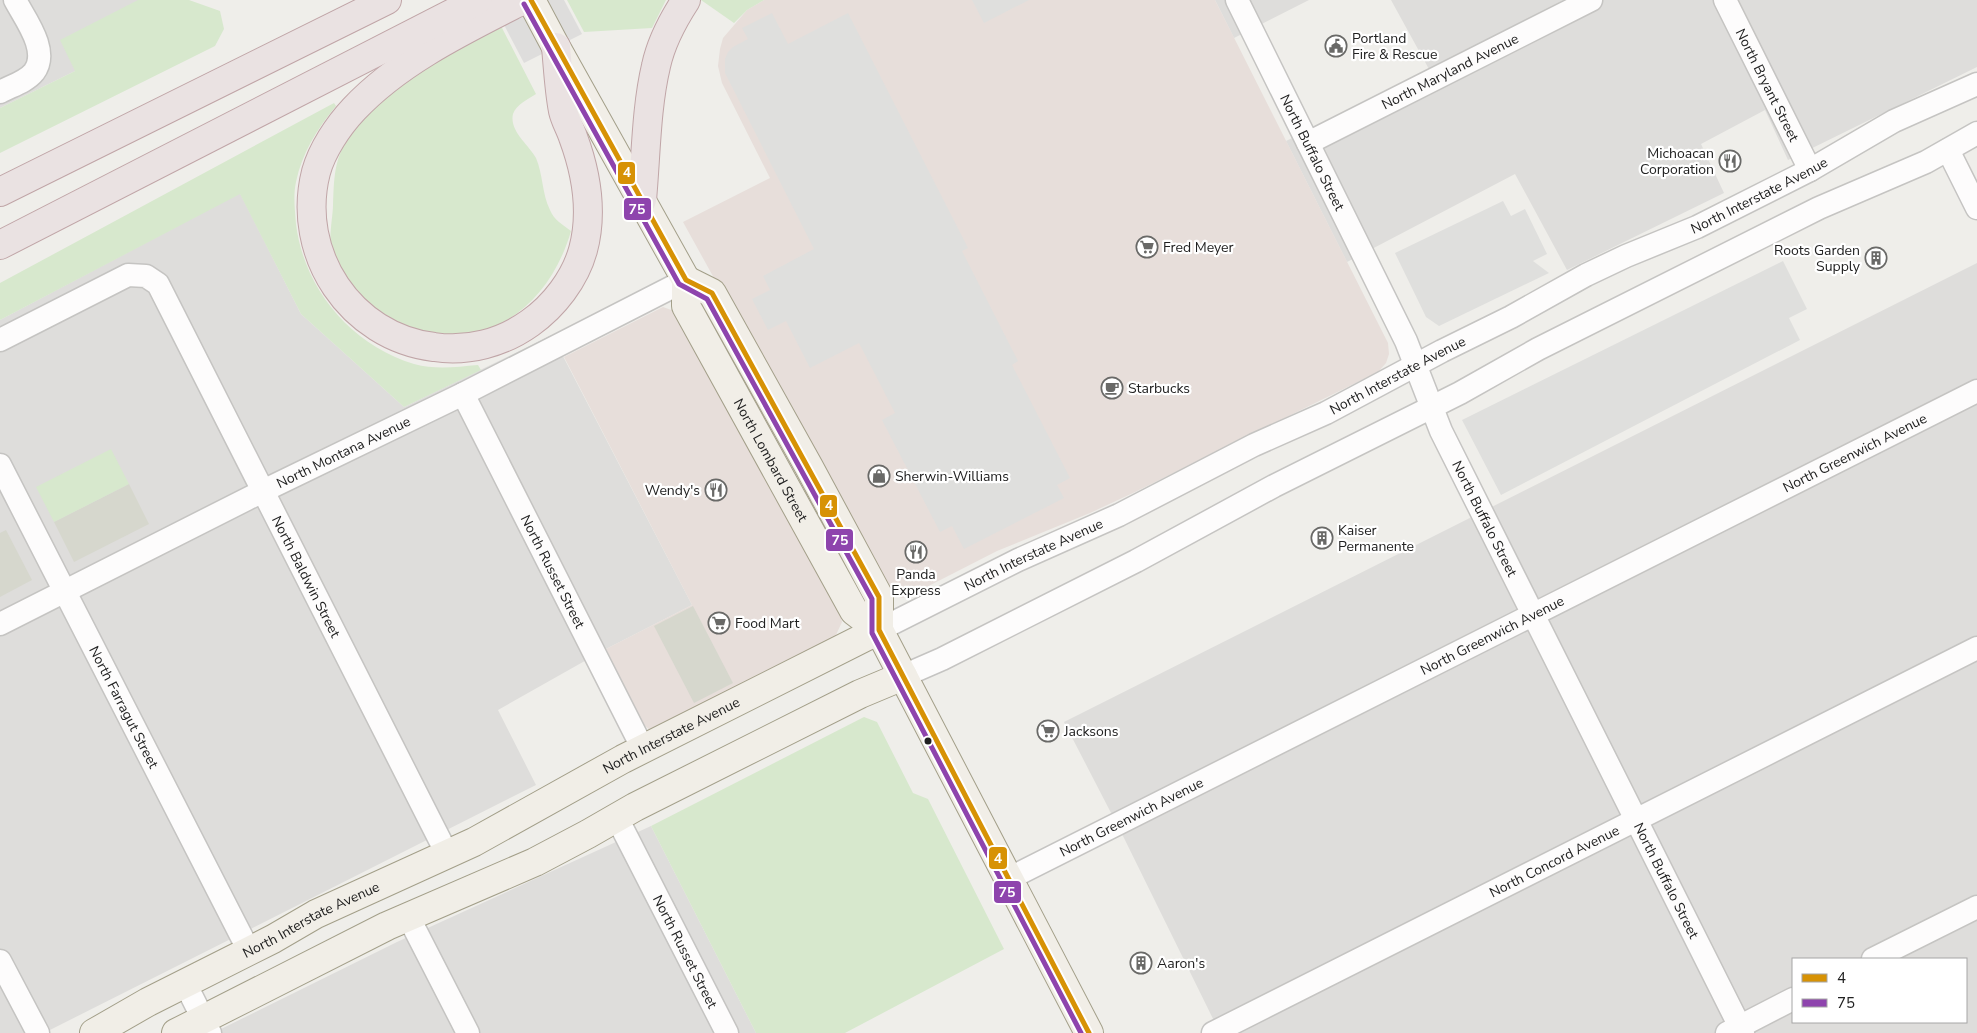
<svg xmlns="http://www.w3.org/2000/svg" width="1977" height="1033" font-family="'Nunito Sans',sans-serif">
	<rect width="100%" height="100%" fill="#efeeea"/>
	<g fill="#dedddb" fill-rule="evenodd">
		<path d="M 0,0 L 138,0 L 138,1 L 75,71 L 0,108 Z"/>
		<path d="M 1215,0 L 1309,0 L 1234,38 Z"/>
		<path d="M 1391,0 L 1977,0 L 1977,67 L 1788,160 L 1765,110 L 1701,144 L 1724,193 L 1567,270 L 1515,174 L 1347,262 L 1286,141 L 1430,71 Z"/>
		<path d="M 240,193 L 301,314 L 404,407 L 552,335 L 692,605 L 606,649 L 498,710 L 536,785 L 44,1033 L 0,1033 L 0,320 Z"/>
		<path d="M 1977,263 L 1977,1033 L 1220,1033 L 1124,838 L 1064,722 ZM 1793,959 L 1966,959 L 1966,1022 L 1793,1022 Z"/>
		<path d="M 651,826 L 756,1033 L 213,1033 L 397,942 Z"/>
	</g>
	<g fill="#e7deda">
		<path d="M 764,0 L 1215,0 L 1388,343 L 1389,354 L 1386,363 L 1378,372 L 1133,493 L 1090,513 L 997,551 L 907,597 L 901,598 L 894,595 L 886,590 L 883,584 L 683,222 L 770,178 L 722,83 L 718,66 L 720,49 L 723,38 L 747,10 Z"/>
		<path d="M 663,307 L 674,311 L 840,612 L 842,622 L 835,637 L 818,652 L 653,733 L 643,724 L 606,649 L 692,605 L 564,357 Z"/>
	</g>
	<g fill="#d6d7cd">
		<path d="M 129,484 L 149,524 L 74,562 L 54,522 Z"/>
		<path d="M 6,530 L 32,580 L 0,597 L 0,533 Z"/>
		<path d="M 693,606 L 733,683 L 694,703 L 654,626 Z"/>
	</g>
	<g fill="#d7e8cd">
		<path d="M 138,0 L 189,0 L 220,11 L 224,29 L 215,46 L 0,153 L 0,108 L 75,71 L 60,40 Z"/>
		<path d="M 567,0 L 666,0 L 652,28 L 584,32 Z"/>
		<path d="M 701,0 L 764,0 L 747,10 L 734,23 Z"/>
		<path d="M 501,26 L 536,94 C 528,99 516,105 513,114 C 509,131 529,145 536,158 C 543,174 542,194 550,210 C 554,220 563,225 571,231 C 547,315 470,364 388,318 C 382,315 374,312 368,307 C 354,295 338,267 332,250 C 328,240 333,216 333,205 C 334,178 334,159 349,137 C 385,85 447,56 501,26 Z"/>
		<path d="M 334,103 L 336,106 C 317,129 302,153 296,182 C 293,196 295,210 296,224 C 304,289 351,345 414,364 C 436,370 456,367 478,365 L 481,370 L 404,407 L 301,314 L 240,194 L 0,320 L 0,283 Z"/>
		<path d="M 111,449 L 129,484 L 54,522 L 36,487 Z"/>
		<path d="M 864,717 L 877,722 L 913,793 L 928,799 L 1004,949 L 845,1033 L 756,1033 L 651,826 Z"/>
	</g>
	<g fill="#dfdfdd">
		<path d="M 972,0 L 1029,0 L 984,23 Z"/>
		<path d="M 772,13 L 788,44 L 848,13 L 968,248 L 962,251 L 1018,361 L 1012,365 L 1070,478 L 1057,485 L 1064,498 L 964,549 L 952,526 L 940,532 L 882,420 L 895,413 L 859,343 L 810,368 L 786,321 L 768,330 L 752,299 L 770,290 L 763,276 L 814,249 L 725,73 L 725,59 L 728,52 L 733,47 L 748,39 L 742,28 Z"/>
		<path d="M 1503,201 L 1511,216 L 1525,209 L 1547,254 L 1533,261 L 1549,273 L 1439,326 L 1426,317 L 1395,253 Z"/>
		<path d="M 1783,261 L 1807,309 L 1789,318 L 1800,340 L 1501,495 L 1462,420 Z"/>
	</g>
	<path fill="#dedddc" d="M 491,0 L 564,0 L 582,34 L 524,63 Z"/>
	<g fill="none" stroke-linecap="round" stroke-linejoin="round">
		<g stroke="#c5c4c2" stroke-width="25">
			<g id="minor">
				<path id="s1" d="M 1237,0 L 1406,341 L 1441,431 L 1743,1033"/>
				<path id="s2" d="M 1725,0 L 1810,170"/>
				<path d="M 0,92 C 11,86 26,82 34,72 C 50,51 25,19 15,0"/>
				<path id="s3" d="M 1308,143 L 1591,0"/>
				<path d="M 1948,150 L 1977,208"/>
				<path id="s4" d="M 0,340 L 128,275 L 146,276 L 158,284 L 447,854"/>
				<path id="s5" d="M 463,394 L 643,749"/>
				<path id="s6" d="M 0,465 L 249,951"/>
				<path id="s7" d="M 0,624 L 263,491 L 463,394 L 686,280"/>
				<path id="s8" d="M 879,630 L 1018,560 L 1119,515 L 1254,445 L 1326,413 L 1442,351 L 1511,317 L 1586,275 L 1626,256 L 1697,227 L 1810,170 L 1894,121 L 1977,84"/>
				<path d="M 903,676 L 942,659 L 1136,561 L 1274,486 L 1460,393 L 1538,349 L 1819,208 L 1926,162 L 1977,133"/>
				<path id="s9" d="M 617,818 L 727,1033"/>
				<path id="s10" d="M 1008,879 L 1977,391"/>
				<path d="M 408,916 L 468,1033"/>
				<path d="M 1873,959 L 1977,907"/>
				<path d="M 0,961 L 38,1033"/>
				<path d="M 185,983 L 210,1033"/>
				<path id="s11" d="M 1213,1033 L 1977,648"/>
				<path d="M 1727,1033 L 1793,999"/>
			</g>
		</g>
		<g stroke="#a39f89" stroke-width="30">
			<g id="major">
				<path id="s12" d="M 531,0 L 556,47 L 686,280 L 686,306 L 854,611 L 879,630 L 1089,1033"/>
				<path d="M 686,280 L 712,293 L 809,467 L 879,597 L 879,630"/>
				<path id="s13" d="M 94,1033 L 148,1002 L 273,939 L 316,914 L 474,842 L 623,759 L 879,630"/>
				<path d="M 176,1033 L 387,926 L 535,862 L 588,834 L 635,807 L 860,694 L 903,676"/>
			</g>
		</g>
		<g stroke="#c0a5a7" stroke-width="30">
			<g id="highway">
				<path d="M 523,0 C 464,30 399,61 354,109 C 338,126 322,150 316,172 C 295,254 351,337 434,347 C 468,352 502,343 530,323 C 554,306 575,279 583,250 C 593,213 586,172 573,137 C 570,128 565,120 563,111 C 559,90 558,68 556,47"/>
				<path d="M 0,192 L 387,0"/>
				<path d="M 642,200 C 646,157 646,108 656,66 C 661,42 673,20 686,0"/>
				<path d="M 0,245 L 478,0"/>
			</g>
		</g>
		<use href="#minor" stroke="#fdfcfc" stroke-width="22"/>
		<use href="#major" stroke="#f1eee7" stroke-width="28"/>
		<use href="#highway" stroke="#eae2e2" stroke-width="28"/>
		<g stroke="#fff" stroke-width="9">
			<path id="bus-1" d="M 531,0 L 686,280 L 712,293 L 879,597 L 879,630 L 1089,1033"/>
		</g>
		<g stroke="#fff" stroke-width="9">
			<path id="bus-2" d="M 524,4 L 679,284 L 707,299 L 872,599 L 872,633 L 1081,1033"/>
		</g>
		<use href="#bus-1" stroke="#d79205" stroke-width="5"/>
		<use href="#bus-2" stroke="#8e44ad" stroke-width="5"/>
	</g>
	<defs>
		<g id="civic-ring" transform="scale(1.125)"><circle r="9.5" fill="#fff" stroke="#696967" stroke-width="1.5"/><path d="M-.6-6.5H3V-4.5H.6V-3L4-1V1h2V6H-6V1h2V-1L-.6-3ZM-1.2 2.5V6h2.4V2.5Z" fill="#696967"/></g>
		<g id="restaurant-ring" transform="scale(1.125)"><circle r="9.5" fill="#fff" stroke="#696967" stroke-width="1.5"/><path d="M-5-6h1v4h1v-4h1v4h1v-4h1v5L-1.5 .5V6h-2V.5L-5-1ZM5-6V6H3V1.5H1.5Q1.5-4 5-6Z" fill="#696967"/></g>
		<g id="supermarket-ring" transform="scale(1.125)"><circle r="9.5" fill="#fff" stroke="#696967" stroke-width="1.5"/><path d="M-6-5.5h2.5l.6 2H6L4.5 2H-2.5L-4.4-4H-6ZM-1.5 3.2a1.3 1.3 0 1 0 .1 0ZM3 3.2a1.3 1.3 0 1 0 .1 0Z" fill="#696967"/></g>
		<g id="building-ring" transform="scale(1.125)"><circle r="9.5" fill="#fff" stroke="#696967" stroke-width="1.5"/><path d="M-4-6H4V6H1V3H-1V6H-4ZM-2.5-4.3h1.7v1.8h-1.7ZM.8-4.3h1.7v1.8H.8ZM-2.5-1h1.7V.8h-1.7ZM.8-1h1.7V.8H.8Z" fill="#696967"/></g>
		<g id="cafe-ring" transform="scale(1.125)"><circle r="9.5" fill="#fff" stroke="#696967" stroke-width="1.5"/><path d="M-5.5-4.5H6V0H3Q3 3.5 0 3.5H-2.5Q-5.5 3.5-5.5 0ZM3-3.2v2h1.7v-2ZM-6 4.5H4V6H-6Z" fill="#696967"/></g>
		<g id="shop-ring" transform="scale(1.125)"><circle r="9.5" fill="#fff" stroke="#696967" stroke-width="1.5"/><path d="M-5-2.5h2.3a2.7 3.5 0 0 1 5.4 0H5L5.5 6h-11ZM-1.5-2.5h3a1.5 2.3 0 0 0-3 0Z" fill="#696967"/></g>
	</defs>
	<g fill-rule="evenodd">
		<use href="#civic-ring" x="1336" y="46"/>
		<use href="#restaurant-ring" x="1730" y="161"/>
		<use href="#supermarket-ring" x="1147" y="247"/>
		<use href="#building-ring" x="1876" y="258"/>
		<use href="#cafe-ring" x="1112" y="388"/>
		<use href="#shop-ring" x="879" y="476"/>
		<use href="#restaurant-ring" x="716" y="490"/>
		<use href="#building-ring" x="1322" y="538"/>
		<use href="#restaurant-ring" x="916" y="552"/>
		<use href="#supermarket-ring" x="719" y="623"/>
		<use href="#supermarket-ring" x="1048" y="731"/>
		<use href="#building-ring" x="1141" y="963"/>
	</g>
	<circle fill="#212121" stroke="#fff" stroke-width="2" cx="928" cy="741" r="4.5"/>
	<g text-anchor="middle" dominant-baseline="central" stroke-width="4.5" stroke-linejoin="round" paint-order="stroke">
		<g font-size="14" fill="#212121" stroke="#fff" text-anchor="start">
			<text x="1352" y="38">Portland<tspan x="1352" dy="16">Fire &amp; Rescue</tspan></text>
			<text x="1714" y="153" text-anchor="end">Michoacan<tspan x="1714" dy="16">Corporation</tspan></text>
			<text x="1163" y="247">Fred Meyer</text>
			<text x="1860" y="250" text-anchor="end">Roots Garden<tspan x="1860" dy="16">Supply</tspan></text>
			<text x="1128" y="388">Starbucks</text>
			<text x="895" y="476">Sherwin-Williams</text>
			<text x="700" y="490" text-anchor="end">Wendy's</text>
			<text x="1338" y="530">Kaiser<tspan x="1338" dy="16">Permanente</tspan></text>
			<text x="916" y="574" text-anchor="middle">Panda<tspan x="916" dy="16">Express</tspan></text>
			<text x="735" y="623">Food Mart</text>
			<text x="1064" y="731">Jacksons</text>
			<text x="1157" y="963">Aaron's</text>
		</g>
		<g font-size="14" fill="#212121" stroke="#fff">
			<text stroke="none"><textPath href="#s3" startOffset="159">North Maryland Avenue</textPath></text>
			<text stroke="none"><textPath href="#s2" startOffset="95">North Bryant Street</textPath></text>
			<text stroke="none"><textPath href="#s1" startOffset="170">North Buffalo Street</textPath></text>
			<text stroke="none"><textPath href="#s8" startOffset="982">North Interstate Avenue</textPath></text>
			<text stroke="none"><textPath href="#s8" startOffset="578">North Interstate Avenue</textPath></text>
			<text stroke="none"><textPath href="#s7" startOffset="384">North Montana Avenue</textPath></text>
			<text stroke="none"><textPath href="#s10" startOffset="948">North Greenwich Avenue</textPath></text>
			<text stroke="none"><textPath href="#s12" startOffset="522">North Lombard Street</textPath></text>
			<text stroke="none"><textPath href="#s1" startOffset="575">North Buffalo Street</textPath></text>
			<text stroke="none"><textPath href="#s8" startOffset="172">North Interstate Avenue</textPath></text>
			<text stroke="none"><textPath href="#s5" startOffset="199">North Russet Street</textPath></text>
			<text stroke="none"><textPath href="#s4" startOffset="504">North Baldwin Street</textPath></text>
			<text stroke="none"><textPath href="#s10" startOffset="542">North Greenwich Avenue</textPath></text>
			<text stroke="none"><textPath href="#s6" startOffset="272">North Farragut Street</textPath></text>
			<text stroke="none"><textPath href="#s13" startOffset="650">North Interstate Avenue</textPath></text>
			<text stroke="none"><textPath href="#s10" startOffset="138">North Greenwich Avenue</textPath></text>
			<text stroke="none"><textPath href="#s11" startOffset="382">North Concord Avenue</textPath></text>
			<text stroke="none"><textPath href="#s1" startOffset="980">North Buffalo Street</textPath></text>
			<text stroke="none"><textPath href="#s13" startOffset="245">North Interstate Avenue</textPath></text>
			<text stroke="none"><textPath href="#s9" startOffset="150">North Russet Street</textPath></text>
		</g>
	</g>
	<g stroke="#fff" stroke-width="2">
		<rect x="617" y="161" width="19" height="24" rx="5" fill="#d79205"/>
		<rect x="623" y="197" width="29" height="24" rx="5" fill="#8e44ad"/>
		<rect x="819" y="494" width="19" height="24" rx="5" fill="#d79205"/>
		<rect x="825" y="528" width="29" height="24" rx="5" fill="#8e44ad"/>
		<rect x="988" y="846" width="20" height="24" rx="5" fill="#d79205"/>
		<rect x="993" y="880" width="29" height="24" rx="5" fill="#8e44ad"/>
	</g>
	<g font-size="14" text-anchor="middle" font-weight="bold" fill="#fff">
		<text x="627" y="177">4</text>
		<text x="637" y="214">75</text>
		<text x="829" y="510">4</text>
		<text x="840" y="545">75</text>
		<text x="998" y="863">4</text>
		<text x="1007" y="897">75</text>
	</g>
	<rect x="1792" y="958" width="175" height="65" fill="#ffffff" stroke="#a6a6a6"/>
	<rect x="1802" y="974" width="25" height="8" fill="#d79205" stroke="#a6a6a6"/>
	<text x="1837" y="983" font-size="15" fill="#212121">4</text>
	<rect x="1802" y="999" width="25" height="8" fill="#8e44ad" stroke="#a6a6a6"/>
	<text x="1837" y="1008" font-size="15" fill="#212121">75</text>
</svg>
